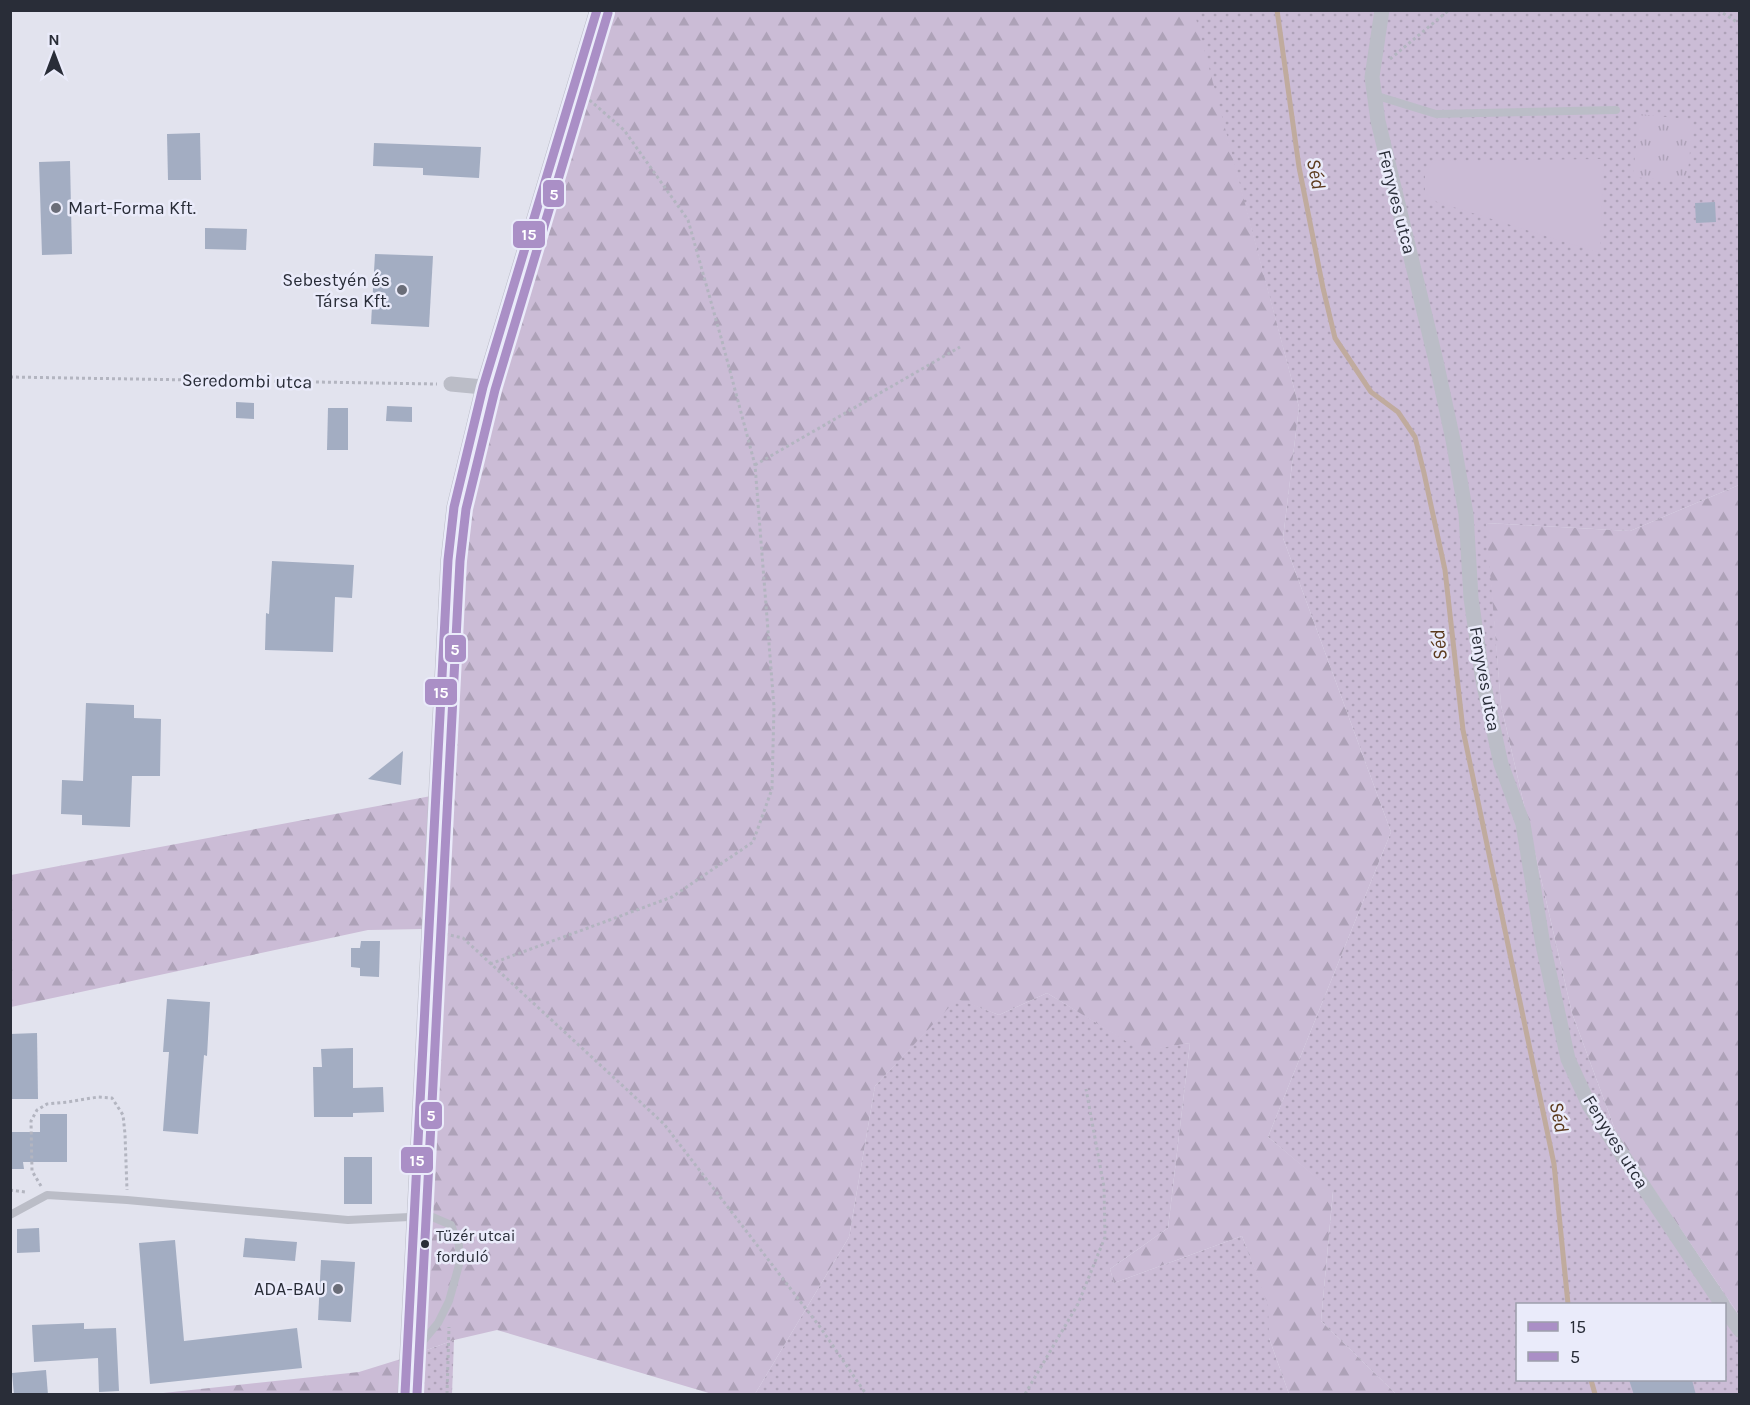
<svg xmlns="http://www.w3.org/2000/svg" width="1750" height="1405" font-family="Karla,sans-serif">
	<defs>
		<pattern id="grass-dots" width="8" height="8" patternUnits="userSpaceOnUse" patternTransform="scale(1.5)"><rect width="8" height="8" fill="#cbbcd6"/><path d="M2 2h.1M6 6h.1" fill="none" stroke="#aea2b8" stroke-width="1.8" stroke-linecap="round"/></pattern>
		<pattern id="forest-firs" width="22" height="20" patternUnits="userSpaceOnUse" patternTransform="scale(1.5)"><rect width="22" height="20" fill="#cbbcd6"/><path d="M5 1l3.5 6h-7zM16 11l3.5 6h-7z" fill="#aea2b8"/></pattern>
		<pattern id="park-tufts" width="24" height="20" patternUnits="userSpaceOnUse" patternTransform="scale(1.5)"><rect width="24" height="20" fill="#cbbcd6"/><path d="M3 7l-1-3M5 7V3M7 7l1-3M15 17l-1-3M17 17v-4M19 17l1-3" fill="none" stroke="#aea2b8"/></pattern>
	</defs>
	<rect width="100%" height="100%" fill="#e2e3ee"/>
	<g fill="url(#grass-dots)" fill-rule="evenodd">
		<path d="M 1193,11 L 1739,11 L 1739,485 L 1630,531 L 1487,523 L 1501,705 L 1572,1013 L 1617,1135 L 1739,1315 L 1739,1394 L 1396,1394 L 1321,1321 L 1333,1192 L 1268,1137 L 1391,832 L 1283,538 L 1299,407 ZM 1518,1304 L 1724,1304 L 1724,1380 L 1518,1380 Z"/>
		<path d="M 1047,993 L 1142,1050 L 1190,1043 L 1168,1228 L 1110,1269 L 1114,1283 L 1242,1236 L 1269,1305 L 1269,1338 L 1289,1394 L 755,1394 L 849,1237 L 875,1086 L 957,998 L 999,1015 Z"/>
		<path d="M 454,1340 L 452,1394 L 403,1394 L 405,1358 Z"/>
	</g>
	<g fill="url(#forest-firs)">
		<path d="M 596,11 L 1194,11 L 1299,407 L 1283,538 L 1391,832 L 1268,1137 L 1333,1191 L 1321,1321 L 1396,1394 L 1289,1394 L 1269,1338 L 1268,1305 L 1242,1236 L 1114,1283 L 1110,1269 L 1168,1228 L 1190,1043 L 1142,1051 L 1047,993 L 999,1015 L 957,999 L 875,1086 L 849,1237 L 755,1394 L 712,1394 L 497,1330 L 454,1340 L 405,1358 L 403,1394 L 154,1394 L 359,1372 L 404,1358 L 424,929 L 368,930 L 11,1007 L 11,875 L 431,796 L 443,557 Z"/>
		<path d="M 1739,485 L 1739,1315 L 1617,1135 L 1572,1013 L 1501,705 L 1486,523 L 1630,531 Z"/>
	</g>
	<path fill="url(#park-tufts)" d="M 1639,114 L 1693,120 L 1687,182 L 1633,177 Z"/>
	<path fill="#cbbcd6" d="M 1604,159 L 1600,253 L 1437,202 L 1425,193 L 1425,175 L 1433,161 Z"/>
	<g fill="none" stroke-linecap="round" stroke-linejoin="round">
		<g stroke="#c0ab9e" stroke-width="5">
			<path d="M 1277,10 L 1299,167 L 1323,288 L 1335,338 L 1371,392 L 1398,412 L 1415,437 L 1424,473 L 1445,570 L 1463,730 L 1554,1164 L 1568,1304"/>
			<path d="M 1591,1380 L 1595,1394"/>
		</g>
	</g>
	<g fill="#a3adc2">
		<path d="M 200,133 L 201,180 L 168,180 L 167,134 Z"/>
		<path d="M 374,143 L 481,147 L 479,178 L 423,175 L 423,168 L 373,166 Z"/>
		<path d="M 70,161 L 72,254 L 42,255 L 39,162 Z"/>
		<path d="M 1715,202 L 1716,222 L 1696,223 L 1695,203 Z"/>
		<path d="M 205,228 L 247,229 L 246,250 L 205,249 Z"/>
		<path d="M 375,254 L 433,256 L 429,327 L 371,324 Z"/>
		<path d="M 236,402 L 254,403 L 254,419 L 236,418 Z"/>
		<path d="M 387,406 L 412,407 L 412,422 L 386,421 Z"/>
		<path d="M 328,408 L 348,408 L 348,450 L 327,450 Z"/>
		<path d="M 272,561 L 354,565 L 352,598 L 335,597 L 333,652 L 265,650 L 266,613 L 269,614 Z"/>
		<path d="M 86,703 L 134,705 L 134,718 L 161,719 L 160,776 L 132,776 L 130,827 L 82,825 L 82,815 L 61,814 L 62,780 L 83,781 Z"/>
		<path d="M 403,751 L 401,785 L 368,779 Z"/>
		<path d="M 361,941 L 380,941 L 379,977 L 360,976 L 360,968 L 351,967 L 351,948 L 360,948 Z"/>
		<path d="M 167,999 L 210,1002 L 207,1056 L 204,1055 L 198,1134 L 163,1131 L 169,1052 L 163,1052 Z"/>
		<path d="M 37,1033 L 38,1099 L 11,1099 L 10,1034 Z"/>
		<path d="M 353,1048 L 353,1088 L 383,1087 L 384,1112 L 353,1113 L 353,1117 L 314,1117 L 313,1067 L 322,1067 L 321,1049 Z"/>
		<path d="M 40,1114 L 67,1114 L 67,1162 L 23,1162 L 24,1169 L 10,1169 L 10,1132 L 40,1132 Z"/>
		<rect x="344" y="1157" width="28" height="47"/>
		<path d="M 39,1228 L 40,1252 L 17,1253 L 17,1229 Z"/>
		<path d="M 245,1238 L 297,1242 L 295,1261 L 243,1257 Z"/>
		<path d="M 175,1240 L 184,1341 L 297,1328 L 302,1368 L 150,1384 L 139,1243 Z"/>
		<path d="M 321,1260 L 355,1262 L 351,1322 L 318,1320 Z"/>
		<path d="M 84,1323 L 84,1329 L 116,1328 L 119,1391 L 99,1392 L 98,1358 L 34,1362 L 32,1325 Z"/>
		<path d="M 46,1370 L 48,1395 L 14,1395 L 12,1373 Z"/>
		<path d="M 1629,1380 L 1692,1380 L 1696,1395 L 1634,1395 Z"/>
	</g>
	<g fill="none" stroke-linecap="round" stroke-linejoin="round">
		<g stroke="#b3b5c0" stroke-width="3" stroke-dasharray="3 3" stroke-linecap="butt">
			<path d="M 1718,10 L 1740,24"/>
			<path d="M 1390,59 L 1449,10"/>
			<path d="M 10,377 L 437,384"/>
			<path d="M 755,465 L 960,347"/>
			<path d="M 445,934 L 463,938 L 664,1124 L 820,1327 L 866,1394"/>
			<path d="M 490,964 L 672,897 L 753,842 L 772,789 L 774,707 L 755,465 L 722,341 L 688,220 L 624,130 L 586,97"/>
			<path d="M 41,1186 L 32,1171 L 31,1121 L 37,1110 L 47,1104 L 68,1102 L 98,1097 L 112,1098 L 123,1115 L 125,1134 L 127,1190"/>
			<path d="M 10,1190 L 25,1192"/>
			<path d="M 447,1394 L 449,1327"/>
			<path d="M 1025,1394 L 1078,1304 L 1105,1237 L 1104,1187 L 1086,1089"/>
		</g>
		<g stroke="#bbbdc7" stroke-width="8">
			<path d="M 1374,95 L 1436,114 L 1616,110"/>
			<path d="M 10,1215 L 47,1195 L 127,1200 L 348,1220 L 430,1216 L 451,1225 L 459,1245 L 459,1265 L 449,1301 L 438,1323 L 409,1358"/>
		</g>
		<g stroke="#bbbdc7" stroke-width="15">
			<path d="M 1382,10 L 1372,77 L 1378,121 L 1436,361 L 1453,440 L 1466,514 L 1471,598 L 1483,681 L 1501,764 L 1523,824 L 1543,945 L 1568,1059 L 1589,1105 L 1722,1304"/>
			<path d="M 451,384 L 483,387"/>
			<path d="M 1724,1308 L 1740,1330"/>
			<path d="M 405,1394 L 448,560 L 454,507 L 483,387 L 597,10"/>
		</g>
		<g stroke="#eaebfa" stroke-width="14">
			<path id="bus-1" d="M 405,1394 L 448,560 L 454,507 L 483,387 L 597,10"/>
		</g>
		<g stroke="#eaebfa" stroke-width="14">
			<path id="bus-2" d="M 417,1394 L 460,561 L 466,509 L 495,390 L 608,13"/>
		</g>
		<use href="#bus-1" stroke="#aa8fc6" stroke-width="9"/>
		<use href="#bus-2" stroke="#aa8fc6" stroke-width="9"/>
	</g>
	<g fill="#6a6d78" stroke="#eaebfa" stroke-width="2">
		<circle cx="56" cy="208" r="6"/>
		<circle cx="402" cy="290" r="6"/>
		<circle cx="338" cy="1289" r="6"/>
	</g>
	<circle fill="#292d38" stroke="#eaebfa" stroke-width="2" cx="425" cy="1244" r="5"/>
	<g text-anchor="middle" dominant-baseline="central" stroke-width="5" stroke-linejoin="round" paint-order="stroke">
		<g font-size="16" fill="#292d38" stroke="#eaebfa" text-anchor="start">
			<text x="436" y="1235">Tüzér utcai<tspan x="436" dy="21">forduló</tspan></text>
		</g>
		<g font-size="18" fill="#292d38" stroke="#eaebfa">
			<text transform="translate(1397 202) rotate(76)">Fenyves utca</text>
			<text transform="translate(247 381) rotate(1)">Seredombi utca</text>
			<text transform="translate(1485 679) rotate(80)">Fenyves utca</text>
			<text transform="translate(1616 1142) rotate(58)">Fenyves utca</text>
		</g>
		<g font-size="18" fill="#292d38" stroke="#eaebfa" text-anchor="end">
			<text x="68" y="208" text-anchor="start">Mart-Forma Kft.</text>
			<text x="390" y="280">Sebestyén és<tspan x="390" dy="21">Társa Kft.</tspan></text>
			<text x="326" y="1289">ADA-BAU</text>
		</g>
		<g font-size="20" font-style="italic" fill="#5b3a1d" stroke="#eaebfa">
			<text transform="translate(1316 174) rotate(79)">Séd</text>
			<text transform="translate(1439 645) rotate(-96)">Séd</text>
			<text transform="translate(1559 1117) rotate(78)">Séd</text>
		</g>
	</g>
	<g stroke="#eaebfa" stroke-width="2">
		<rect x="542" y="179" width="23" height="29" rx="6" fill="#aa8fc6"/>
		<rect x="512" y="220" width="34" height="29" rx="6" fill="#aa8fc6"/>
		<rect x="444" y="634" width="23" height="29" rx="6" fill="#aa8fc6"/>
		<rect x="424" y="678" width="34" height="28" rx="6" fill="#aa8fc6"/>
		<rect x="420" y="1101" width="23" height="29" rx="6" fill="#aa8fc6"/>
		<rect x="400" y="1146" width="34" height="28" rx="6" fill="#aa8fc6"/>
	</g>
	<g font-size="16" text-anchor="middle" font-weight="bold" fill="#fff">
		<text x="554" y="200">5</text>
		<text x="529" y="240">15</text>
		<text x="455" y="655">5</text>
		<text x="441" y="698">15</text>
		<text x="431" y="1121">5</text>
		<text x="417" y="1166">15</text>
	</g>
	<rect width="1750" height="1405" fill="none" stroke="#292d38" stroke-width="24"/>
	<rect x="1516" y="1303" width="210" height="78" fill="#eaebfa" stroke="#9d9fac" stroke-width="1.5"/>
	<rect x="1528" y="1322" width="30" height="9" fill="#aa8fc6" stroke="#9d9fac" stroke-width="1.5"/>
	<text x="1570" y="1333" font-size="18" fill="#292d38">15</text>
	<rect x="1528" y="1352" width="30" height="9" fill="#aa8fc6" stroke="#9d9fac" stroke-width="1.5"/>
	<text x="1570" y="1363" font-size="18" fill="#292d38">5</text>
	<g transform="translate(54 54)" stroke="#eaebfa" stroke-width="4.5" paint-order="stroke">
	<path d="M0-4.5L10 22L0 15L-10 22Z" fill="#292d38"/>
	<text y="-9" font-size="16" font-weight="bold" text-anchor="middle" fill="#292d38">N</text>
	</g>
</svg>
